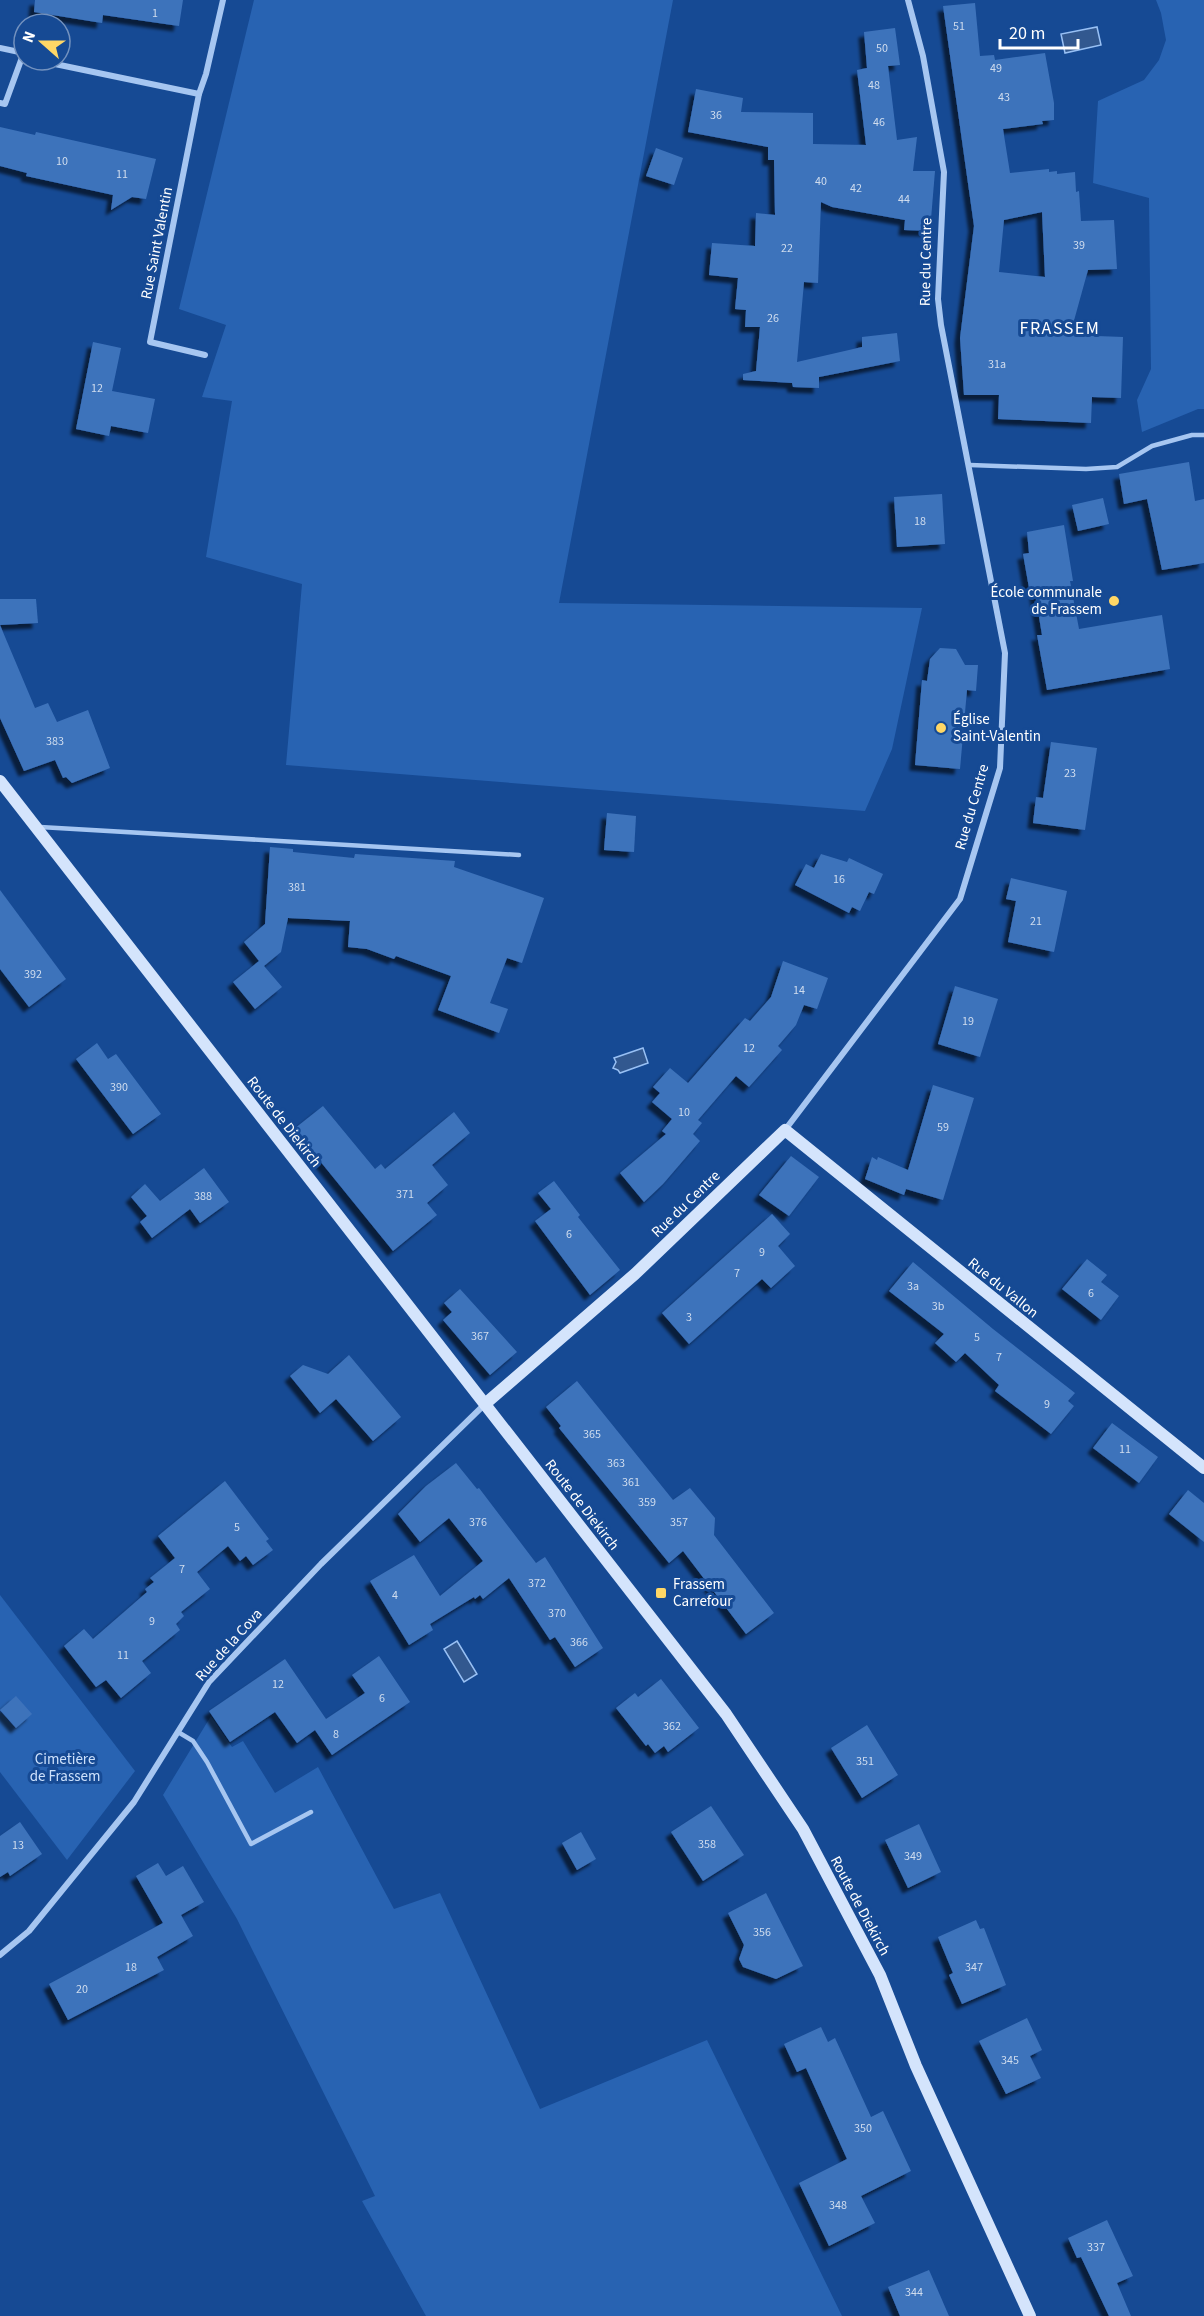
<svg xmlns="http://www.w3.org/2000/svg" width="1204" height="2316" font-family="'Source Sans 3',sans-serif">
	<defs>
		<filter id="shadow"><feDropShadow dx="-5.5" dy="5.5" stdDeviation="1.5" flood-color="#0009"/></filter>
	</defs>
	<rect width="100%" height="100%" fill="#164a94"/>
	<g fill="#2863b2">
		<path d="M 254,0 L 673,0 L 559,603 L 922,608 L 892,749 L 865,811 L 286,765 L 302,584 L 206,557 L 232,401 L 202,397 L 226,325 L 179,309 Z"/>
		<path d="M 1156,0 L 1204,0 L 1204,409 L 1198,409 L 1142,432 L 1137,400 L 1151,369 L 1149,198 L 1093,183 L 1098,101 L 1144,80 L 1159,60 L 1166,40 L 1161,13 Z"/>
		<path d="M 0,1595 L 135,1771 L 67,1860 L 0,1772 Z"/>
		<path d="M 211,1716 L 232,1747 L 243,1741 L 275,1793 L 318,1767 L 394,1909 L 440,1893 L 540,2109 L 707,2040 L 842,2316 L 426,2316 L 362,2201 L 375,2196 L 237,1919 L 163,1795 Z"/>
	</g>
	<g fill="#32588f" stroke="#98c0f4" stroke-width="1.5">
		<path d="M 1097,27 L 1101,45 L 1065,53 L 1061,34 Z"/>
		<path d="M 643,1048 L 648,1063 L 620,1073 L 618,1070 L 613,1068 L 616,1062 L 614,1058 Z"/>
		<path d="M 457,1641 L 477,1674 L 464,1682 L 444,1649 Z"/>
	</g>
	<g fill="#3e73bb" fill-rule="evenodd" filter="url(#shadow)">
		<path d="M 35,0 L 183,0 L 179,26 L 103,15 L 102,23 L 34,12 Z"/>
		<path d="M 975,3 L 980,56 L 994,55 L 995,60 L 1045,53 L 1054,103 L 1054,120 L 1042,121 L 1043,124 L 1003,129 L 1010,173 L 1049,169 L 1049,172 L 1057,171 L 1057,174 L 1075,172 L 1076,192 L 1079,191 L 1081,221 L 1114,220 L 1117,269 L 1088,270 L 1070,335 L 1123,337 L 1121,398 L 1092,397 L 1091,423 L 998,419 L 999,395 L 964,395 L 960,338 L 974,226 L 943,6 ZM 1042,212 L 1045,277 L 999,272 L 1004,220 Z"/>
		<path d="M 895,28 L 900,65 L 888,66 L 897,140 L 917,137 L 913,171 L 935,171 L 930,231 L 904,230 L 905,220 L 832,207 L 821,202 L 818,283 L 804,282 L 797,362 L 862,347 L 862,337 L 897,333 L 900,361 L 819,377 L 819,388 L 793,387 L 792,383 L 743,380 L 743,374 L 756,371 L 760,327 L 745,327 L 746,310 L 735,309 L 738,278 L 709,275 L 712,243 L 755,246 L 756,213 L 775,215 L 774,160 L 768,160 L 768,147 L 688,132 L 696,89 L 743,98 L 741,112 L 813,113 L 813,144 L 866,145 L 857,70 L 867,68 L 864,32 Z"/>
		<path d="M 0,127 L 35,135 L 36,132 L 156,159 L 146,199 L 132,197 L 111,210 L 113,195 L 26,176 L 27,173 L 0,166 Z"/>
		<path d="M 656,148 L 683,158 L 674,185 L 646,176 Z"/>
		<path d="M 93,342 L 121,348 L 112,391 L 155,399 L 148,433 L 111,426 L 109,436 L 76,429 Z"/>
		<path d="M 1189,462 L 1195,501 L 1204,499 L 1204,563 L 1162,570 L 1147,499 L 1124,504 L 1119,474 Z"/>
		<path d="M 942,494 L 945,544 L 897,547 L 894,497 Z"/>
		<path d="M 1103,498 L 1109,524 L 1078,531 L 1072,505 Z"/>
		<path d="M 1064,525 L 1073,581 L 1070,581 L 1079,629 L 1162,615 L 1170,669 L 1047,690 L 1037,635 L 1042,635 L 1034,587 L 1029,588 L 1023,554 L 1029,553 L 1027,532 Z"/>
		<path d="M 0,599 L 36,599 L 38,623 L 0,625 Z"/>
		<path d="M 0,625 L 35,708 L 48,703 L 57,722 L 88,710 L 110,768 L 72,783 L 66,777 L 63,778 L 55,760 L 24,771 L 0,718 Z"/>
		<path d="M 940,648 L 956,649 L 965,665 L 978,665 L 976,691 L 967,690 L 960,769 L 915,765 L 922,680 L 927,681 L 930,659 Z"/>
		<path d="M 1051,742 L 1097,748 L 1085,830 L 1033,823 L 1036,797 L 1043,798 Z"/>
		<path d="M 607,813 L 636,816 L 634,852 L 604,850 Z"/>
		<path d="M 270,847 L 293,849 L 293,852 L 354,858 L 355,854 L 455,861 L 454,867 L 544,898 L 522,963 L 507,958 L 490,1003 L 508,1009 L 499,1033 L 438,1010 L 451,976 L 396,956 L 394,959 L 367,949 L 348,947 L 350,921 L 288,918 L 281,952 L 264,966 L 282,987 L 255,1009 L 233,982 L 259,961 L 244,942 L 265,924 Z"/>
		<path d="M 821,854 L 847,862 L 849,858 L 883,874 L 874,894 L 869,892 L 860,911 L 852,907 L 849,913 L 795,885 L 806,864 L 814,868 Z"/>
		<path d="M 1011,878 L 1067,891 L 1054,952 L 1008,942 L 1016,901 L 1006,899 Z"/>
		<path d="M 0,890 L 66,979 L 29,1007 L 0,969 Z"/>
		<path d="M 783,961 L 828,978 L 817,1009 L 804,1005 L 796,1025 L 778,1046 L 782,1050 L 749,1087 L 736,1076 L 698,1120 L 702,1123 L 693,1134 L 700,1141 L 663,1184 L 644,1202 L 620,1173 L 666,1134 L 662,1131 L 672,1119 L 652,1102 L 660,1093 L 653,1087 L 670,1068 L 688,1083 L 745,1018 L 750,1021 L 771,997 Z"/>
		<path d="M 955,986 L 998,999 L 980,1057 L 938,1044 Z"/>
		<path d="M 97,1043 L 108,1059 L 116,1054 L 161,1114 L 133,1134 L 76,1059 Z"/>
		<path d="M 933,1085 L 974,1098 L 943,1200 L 906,1189 L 904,1195 L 865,1179 L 872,1157 L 877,1160 L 878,1157 L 908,1170 Z"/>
		<path d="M 323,1106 L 375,1169 L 381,1164 L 385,1169 L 454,1112 L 470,1133 L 432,1165 L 448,1185 L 427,1203 L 437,1215 L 393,1251 L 294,1129 Z"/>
		<path d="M 791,1156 L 819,1177 L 789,1216 L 759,1195 Z"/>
		<path d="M 204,1168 L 229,1202 L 200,1223 L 190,1209 L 152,1238 L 140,1222 L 147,1216 L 131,1197 L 145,1184 L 160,1201 Z"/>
		<path d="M 554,1181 L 580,1215 L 578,1217 L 620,1270 L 590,1295 L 535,1221 L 551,1209 L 538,1193 Z"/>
		<path d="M 772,1214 L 790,1234 L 778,1246 L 795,1266 L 771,1288 L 762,1279 L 689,1344 L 662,1313 Z"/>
		<path d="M 1087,1259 L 1107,1275 L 1101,1282 L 1119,1296 L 1101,1320 L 1062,1289 Z"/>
		<path d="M 913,1262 L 993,1329 L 1075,1393 L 1068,1401 L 1074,1406 L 1051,1434 L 995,1391 L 999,1385 L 965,1353 L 956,1362 L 935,1343 L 944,1334 L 889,1291 Z"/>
		<path d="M 460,1289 L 517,1352 L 490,1375 L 443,1320 L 452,1312 L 444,1303 Z"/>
		<path d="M 349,1355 L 401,1417 L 373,1441 L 336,1399 L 320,1413 L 290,1376 L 303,1365 L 328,1374 Z"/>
		<path d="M 577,1381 L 673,1500 L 690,1488 L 715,1518 L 714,1535 L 774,1613 L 746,1634 L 683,1551 L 669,1563 L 559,1428 L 561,1426 L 546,1407 Z"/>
		<path d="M 1112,1423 L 1158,1457 L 1139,1483 L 1093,1448 Z"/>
		<path d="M 456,1463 L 477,1489 L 479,1488 L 536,1563 L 545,1557 L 603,1648 L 575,1667 L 555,1637 L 550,1640 L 509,1578 L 483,1599 L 480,1595 L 475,1599 L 474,1597 L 430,1624 L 433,1630 L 409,1645 L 370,1581 L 414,1555 L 440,1596 L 483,1561 L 449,1518 L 420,1542 L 398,1514 L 426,1486 Z"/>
		<path d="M 225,1481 L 269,1539 L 266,1541 L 273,1550 L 253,1565 L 246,1556 L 240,1561 L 228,1546 L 197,1572 L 210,1589 L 181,1612 L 184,1616 L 176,1624 L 180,1630 L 142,1661 L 151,1673 L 121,1698 L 106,1680 L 96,1687 L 64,1646 L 84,1629 L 93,1639 L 147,1592 L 145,1589 L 154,1582 L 150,1578 L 175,1558 L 158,1536 Z"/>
		<path d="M 1188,1490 L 1204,1503 L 1204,1542 L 1169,1514 Z"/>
		<path d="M 379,1656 L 410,1702 L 332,1755 L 315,1730 L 297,1743 L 275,1712 L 230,1742 L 209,1711 L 285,1659 L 326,1719 L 365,1693 L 352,1675 Z"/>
		<path d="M 661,1679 L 699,1728 L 668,1752 L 664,1746 L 655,1753 L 648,1744 L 646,1746 L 616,1708 L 635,1693 L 638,1697 Z"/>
		<path d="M 16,1696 L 32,1714 L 16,1728 L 0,1710 Z"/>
		<path d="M 867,1725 L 898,1775 L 862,1798 L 831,1748 Z"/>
		<path d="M 711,1806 L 744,1855 L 703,1881 L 671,1832 Z"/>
		<path d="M 20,1822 L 42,1854 L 10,1876 L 8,1872 L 0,1877 L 0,1836 Z"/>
		<path d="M 919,1824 L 941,1872 L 908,1888 L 885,1840 Z"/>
		<path d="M 581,1832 L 596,1859 L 577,1870 L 562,1843 Z"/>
		<path d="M 158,1863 L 166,1876 L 183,1866 L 204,1902 L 181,1915 L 193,1936 L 157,1957 L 164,1970 L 68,2020 L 49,1984 L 163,1923 L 136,1876 Z"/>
		<path d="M 766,1893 L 803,1966 L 776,1979 L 743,1967 L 739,1959 L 744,1945 L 728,1913 Z"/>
		<path d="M 976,1920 L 980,1929 L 984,1928 L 1006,1985 L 962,2004 L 949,1975 L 953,1973 L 938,1937 Z"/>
		<path d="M 1027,2018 L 1042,2050 L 1030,2056 L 1041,2078 L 1006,2094 L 979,2041 Z"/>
		<path d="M 821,2027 L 828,2042 L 835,2038 L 871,2117 L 883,2111 L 911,2171 L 861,2196 L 875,2223 L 829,2246 L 799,2183 L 847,2159 L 806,2068 L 797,2072 L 784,2044 Z"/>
		<path d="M 1107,2220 L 1133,2276 L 1117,2283 L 1131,2316 L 1109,2316 L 1081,2257 L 1077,2258 L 1068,2238 Z"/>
		<path d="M 929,2270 L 949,2316 L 900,2316 L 888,2287 Z"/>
	</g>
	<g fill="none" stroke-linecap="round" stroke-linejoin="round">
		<g stroke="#a6c6f1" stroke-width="4.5">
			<path d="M 970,465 L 1086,469 L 1117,467 L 1152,446 L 1192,435 L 1204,435"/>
			<path d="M 40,827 L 519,855"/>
			<path d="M 178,1732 L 193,1741 L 207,1762 L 251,1844 L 311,1812"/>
		</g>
		<g stroke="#a6c6f1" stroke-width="6">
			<path d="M 0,48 L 24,53"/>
			<path d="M 43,60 L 55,64 L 199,94"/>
			<path d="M 0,103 L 5,104 L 24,52"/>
			<path d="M 205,355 L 150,342 L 199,94 L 206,74 L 223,0"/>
			<path d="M 785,1130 L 960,899 L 1000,768 L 1005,653 L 941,325 L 938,299 L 944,172 L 923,56 L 908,0"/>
			<path d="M 0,1955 L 29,1931 L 134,1802 L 209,1682 L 321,1564 L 485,1404"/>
		</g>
		<g stroke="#d4e4fc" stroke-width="12">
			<path d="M 0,781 L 726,1714 L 803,1829 L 880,1975 L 916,2066 L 1030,2316"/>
			<path d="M 485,1404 L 635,1274 L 785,1130 L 1204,1468"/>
		</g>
	</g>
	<g fill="#ffd766" stroke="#164a94" stroke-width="2">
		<circle cx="1114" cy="601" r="6"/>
		<circle cx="941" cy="728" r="6"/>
		<rect x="655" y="1587" width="12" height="12" rx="3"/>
	</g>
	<g text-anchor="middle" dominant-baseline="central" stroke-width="6" stroke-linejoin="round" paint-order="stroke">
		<g font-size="12" fill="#cfdcee">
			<text x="155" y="13">1</text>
			<text x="959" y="26">51</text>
			<text x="882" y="48">50</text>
			<text x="996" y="68">49</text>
			<text x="874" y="85">48</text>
			<text x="1004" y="97">43</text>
			<text x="716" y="115">36</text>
			<text x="879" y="122">46</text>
			<text x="62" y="161">10</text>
			<text x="122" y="174">11</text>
			<text x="821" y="181">40</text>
			<text x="856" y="188">42</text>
			<text x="904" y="199">44</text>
			<text x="1079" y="245">39</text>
			<text x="787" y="248">22</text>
			<text x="773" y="318">26</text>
			<text x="997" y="364">31a</text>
			<text x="97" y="388">12</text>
			<text x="920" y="521">18</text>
			<text x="55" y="741">383</text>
			<text x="1070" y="773">23</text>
			<text x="839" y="879">16</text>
			<text x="297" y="887">381</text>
			<text x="1036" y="921">21</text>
			<text x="33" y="974">392</text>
			<text x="799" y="990">14</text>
			<text x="968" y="1021">19</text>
			<text x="749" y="1048">12</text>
			<text x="119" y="1087">390</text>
			<text x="684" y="1112">10</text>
			<text x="943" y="1127">59</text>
			<text x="405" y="1194">371</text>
			<text x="203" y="1196">388</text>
			<text x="569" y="1234">6</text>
			<text x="762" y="1252">9</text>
			<text x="737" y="1273">7</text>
			<text x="913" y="1286">3a</text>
			<text x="1091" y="1293">6</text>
			<text x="938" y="1306">3b</text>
			<text x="689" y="1317">3</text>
			<text x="480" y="1336">367</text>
			<text x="977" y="1337">5</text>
			<text x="999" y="1357">7</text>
			<text x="1047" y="1404">9</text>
			<text x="592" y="1434">365</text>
			<text x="1125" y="1449">11</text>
			<text x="616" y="1463">363</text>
			<text x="631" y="1482">361</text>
			<text x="647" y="1502">359</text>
			<text x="478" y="1522">376</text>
			<text x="679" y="1522">357</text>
			<text x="237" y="1527">5</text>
			<text x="182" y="1569">7</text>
			<text x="537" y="1583">372</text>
			<text x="395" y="1595">4</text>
			<text x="557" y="1613">370</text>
			<text x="152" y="1621">9</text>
			<text x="579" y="1642">366</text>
			<text x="123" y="1655">11</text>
			<text x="278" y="1684">12</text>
			<text x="382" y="1698">6</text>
			<text x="672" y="1726">362</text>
			<text x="336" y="1734">8</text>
			<text x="865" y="1761">351</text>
			<text x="707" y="1844">358</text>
			<text x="18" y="1845">13</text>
			<text x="913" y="1856">349</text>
			<text x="762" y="1932">356</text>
			<text x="131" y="1967">18</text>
			<text x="974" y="1967">347</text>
			<text x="82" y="1989">20</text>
			<text x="1010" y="2060">345</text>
			<text x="863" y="2128">350</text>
			<text x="838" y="2205">348</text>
			<text x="1096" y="2247">337</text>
			<text x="914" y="2292">344</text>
		</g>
		<g font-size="15" fill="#fff" stroke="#164a94">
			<text transform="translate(157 243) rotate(-79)">Rue Saint Valentin</text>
			<text transform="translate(926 262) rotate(-89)">Rue du Centre</text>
			<text transform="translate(972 807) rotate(-74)">Rue du Centre</text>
			<text transform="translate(284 1122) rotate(52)">Route de Diekirch</text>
			<text transform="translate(686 1204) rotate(-44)">Rue du Centre</text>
			<text transform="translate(1003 1288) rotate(39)">Rue du Vallon</text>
			<text transform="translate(582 1505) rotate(52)">Route de Diekirch</text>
			<text transform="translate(229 1645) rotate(-48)">Rue de la Cova</text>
			<text transform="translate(860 1906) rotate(62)">Route de Diekirch</text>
		</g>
		<g font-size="15" fill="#fff" stroke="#164a94" text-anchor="start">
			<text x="1102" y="592" text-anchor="end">École communale<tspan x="1102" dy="17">de Frassem</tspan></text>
			<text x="953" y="719">Église<tspan x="953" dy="17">Saint-Valentin</tspan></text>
			<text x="673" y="1584">Frassem<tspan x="673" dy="17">Carrefour</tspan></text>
		</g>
		<g font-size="15" fill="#cde1fc" stroke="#164a94">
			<text x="65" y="1759">Cimetière<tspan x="65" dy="17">de Frassem</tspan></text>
		</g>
		<g font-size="18" letter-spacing="1.5" fill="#fff" stroke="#164a94">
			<text x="1060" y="328">FRASSEM</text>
		</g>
	</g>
	<g transform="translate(42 42) rotate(291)"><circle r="28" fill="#164a94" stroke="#7392bf" stroke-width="1.5"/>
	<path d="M0-4.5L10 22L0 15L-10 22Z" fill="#ffd766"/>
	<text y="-9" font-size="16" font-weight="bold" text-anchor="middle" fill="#ffffff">N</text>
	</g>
	<path d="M1000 39v9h78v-9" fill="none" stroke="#ffffff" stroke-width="3"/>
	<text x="1009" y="39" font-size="18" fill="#ffffff" stroke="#164a94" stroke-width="4.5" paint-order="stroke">20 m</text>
</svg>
